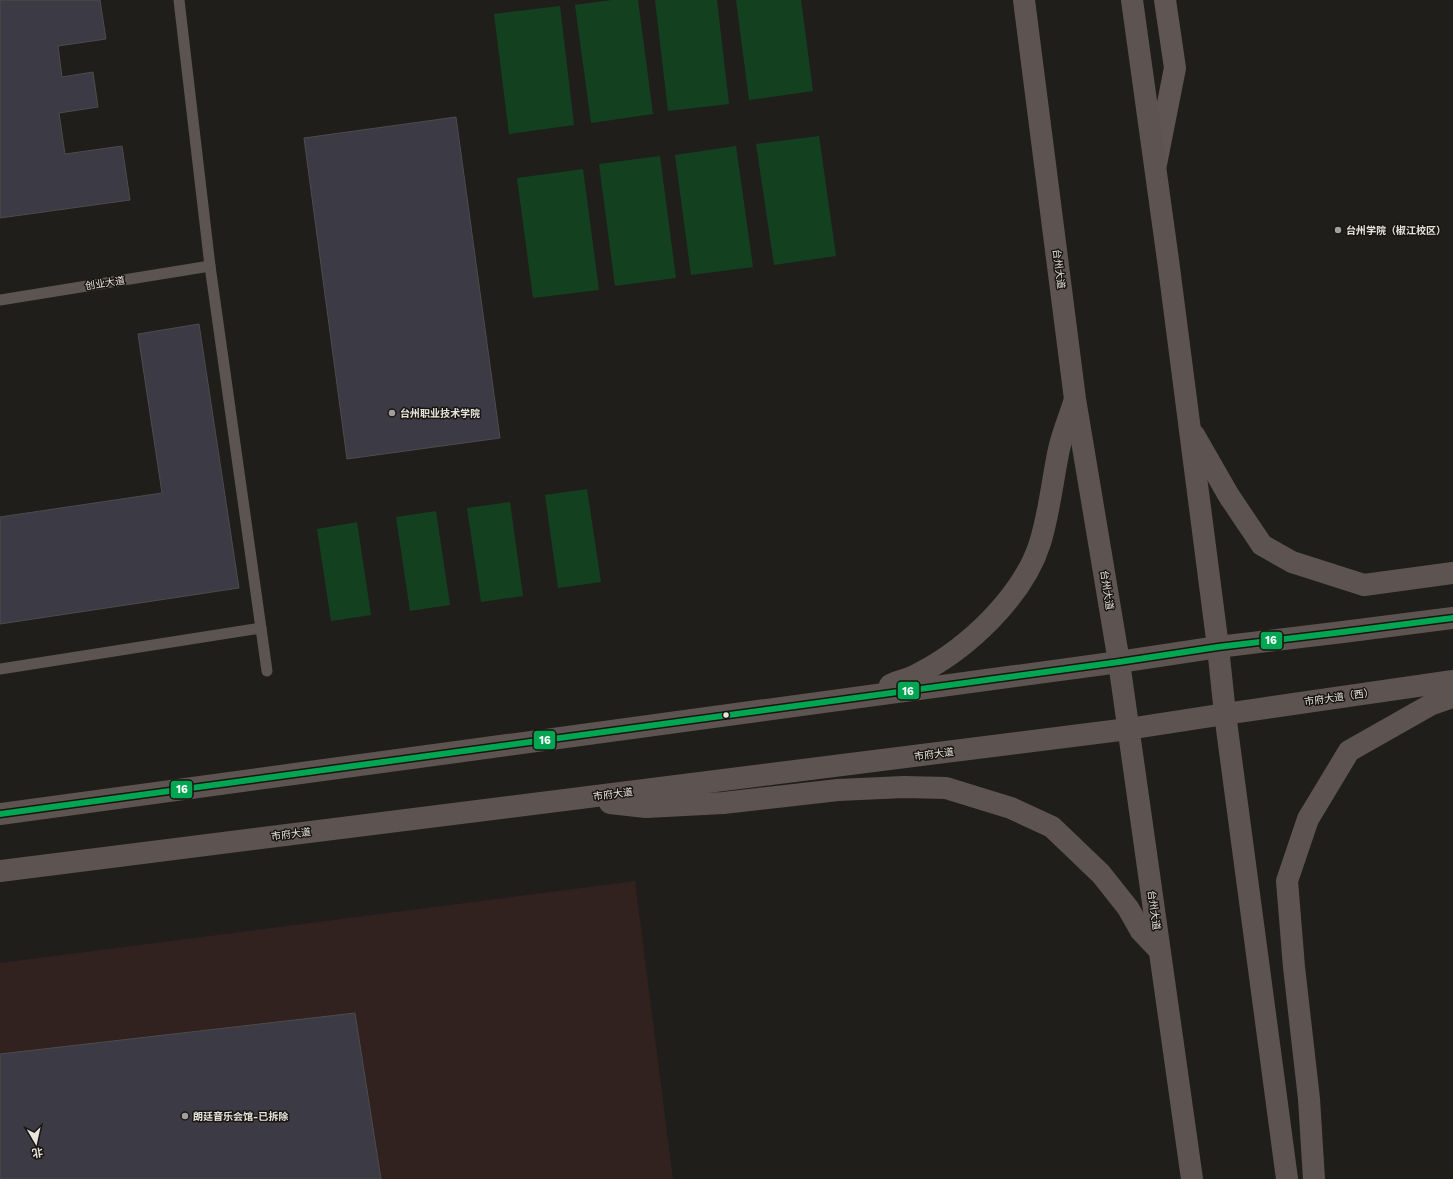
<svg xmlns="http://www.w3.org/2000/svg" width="1453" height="1179" font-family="'Work Sans','Noto Sans SC',sans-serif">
	<rect width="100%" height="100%" fill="#201e1b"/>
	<path fill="#31211f" d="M 635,881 L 673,1179 L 0,1179 L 0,963 Z"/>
	<g fill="#13411f">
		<path d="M 612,0 L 638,0 L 653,114 L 591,123 L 575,5 Z"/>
		<path d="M 655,0 L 717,0 L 729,104 L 668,111 Z"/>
		<path d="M 736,0 L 801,0 L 813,91 L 749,100 Z"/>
		<path d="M 560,6 L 574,125 L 509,134 L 494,14 Z"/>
		<path d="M 819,136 L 836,256 L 774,265 L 756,144 Z"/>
		<path d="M 736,146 L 753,267 L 691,275 L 675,155 Z"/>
		<path d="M 660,156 L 676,278 L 615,286 L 599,164 Z"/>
		<path d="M 583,169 L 599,290 L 533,298 L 517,178 Z"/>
		<path d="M 587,489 L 601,582 L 558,588 L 545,495 Z"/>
		<path d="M 510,502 L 523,596 L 481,602 L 467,508 Z"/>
		<path d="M 436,511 L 450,605 L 410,611 L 396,517 Z"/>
		<path d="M 357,522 L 371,615 L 331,621 L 317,529 Z"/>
	</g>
	<g fill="#3c3a44" stroke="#4d4c4c">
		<path d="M 0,0 L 100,0 L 106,39 L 58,46 L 62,77 L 93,72 L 98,107 L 59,113 L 65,154 L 122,146 L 130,200 L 0,218 Z"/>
		<path d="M 456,117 L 500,438 L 347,459 L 304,138 Z"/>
		<path d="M 199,324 L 239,588 L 0,624 L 0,517 L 162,493 L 138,334 Z"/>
		<path d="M 355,1013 L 381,1179 L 0,1179 L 0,1054 Z"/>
	</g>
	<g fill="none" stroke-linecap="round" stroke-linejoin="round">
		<g stroke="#5c5451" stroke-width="11">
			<path d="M 179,0 L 210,266 L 267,671"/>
			<path d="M 0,300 L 210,266"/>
			<path d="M 0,669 L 261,628"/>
		</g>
		<path stroke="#5f5552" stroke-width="22" d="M 1156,164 L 1175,68 L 1165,0"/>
		<g stroke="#5d5451" stroke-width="22">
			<path d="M 1024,0 L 1075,399 L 1119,662 L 1192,1179"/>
			<path d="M 1132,0 L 1168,260 L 1218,647 L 1225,714 L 1287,1179"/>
			<path d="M 1194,435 L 1229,496 L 1262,545 L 1292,562 L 1364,585 L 1453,573"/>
			<path d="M 890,685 C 899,681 909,679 918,674 C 967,649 1023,597 1040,543 C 1049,514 1052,484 1058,454 C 1061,436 1069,419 1074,402"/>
			<path d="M 610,803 L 646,807 L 723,803 L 838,790 L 904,787 L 946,788 L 1011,808 L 1052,827 L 1101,874 L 1128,908 L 1141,931 L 1159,950"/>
			<path d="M 0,814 L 1119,662 L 1218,647 L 1343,632 L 1453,618"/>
			<path d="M 0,871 L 1128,729 L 1225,714 L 1453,681"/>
			<path d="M 1314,1179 L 1309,1099 L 1294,967 L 1287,881 L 1308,819 L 1349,751 L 1432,704 L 1453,697"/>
		</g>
		<g stroke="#191510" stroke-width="9">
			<path id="bus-1" d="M 0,814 L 1119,662 L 1218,647 L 1343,632 L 1453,618"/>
		</g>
		<use href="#bus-1" stroke="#00a651" stroke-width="6"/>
	</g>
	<g fill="#a19f9b" stroke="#191510" stroke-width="1.5">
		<circle cx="1338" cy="230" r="4"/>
		<circle cx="392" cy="413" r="4"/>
		<circle cx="185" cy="1116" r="4"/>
	</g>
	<circle fill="#e7e4e0" stroke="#191510" stroke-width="1.5" cx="726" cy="715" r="3.5"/>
	<g text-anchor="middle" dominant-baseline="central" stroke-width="3" stroke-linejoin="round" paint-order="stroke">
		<g font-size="10" font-weight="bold" fill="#e7e4e0" stroke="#191510" text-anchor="start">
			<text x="1346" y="230">台州学院（椒江校区）</text>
			<text x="400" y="413">台州职业技术学院</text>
			<text x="193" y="1116">朗廷音乐会馆-已拆除</text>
		</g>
		<g font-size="10" fill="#e7e4e0" stroke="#191510">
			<text transform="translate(1059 269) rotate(83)">台州大道</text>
			<text transform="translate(105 283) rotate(-9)">创业大道</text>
			<text transform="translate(1107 590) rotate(81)">台州大道</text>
			<text transform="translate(1339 697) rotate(-8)">市府大道（西）</text>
			<text transform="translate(934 754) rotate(-7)">市府大道</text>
			<text transform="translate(613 794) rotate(-7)">市府大道</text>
			<text transform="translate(291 834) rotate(-7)">市府大道</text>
			<text transform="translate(1154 910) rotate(82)">台州大道</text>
		</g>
	</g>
	<g stroke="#191510" stroke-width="1.5">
		<rect x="1260" y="631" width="23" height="19" rx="4" fill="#00a651"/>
		<rect x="897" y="681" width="23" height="19" rx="4" fill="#00a651"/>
		<rect x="533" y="730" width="23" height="20" rx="4" fill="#00a651"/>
		<rect x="170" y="780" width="23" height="19" rx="4" fill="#00a651"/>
	</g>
	<g font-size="11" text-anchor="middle" font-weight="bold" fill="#fff">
		<text x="1271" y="644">16</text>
		<text x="908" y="695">16</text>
		<text x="545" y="744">16</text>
		<text x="182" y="793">16</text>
	</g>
	<g transform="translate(36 1143) rotate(171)" stroke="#191510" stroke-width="3" paint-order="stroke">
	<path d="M0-3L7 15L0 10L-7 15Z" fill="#e7e4e0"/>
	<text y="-6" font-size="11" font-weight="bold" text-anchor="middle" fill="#e7e4e0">北</text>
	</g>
</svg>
